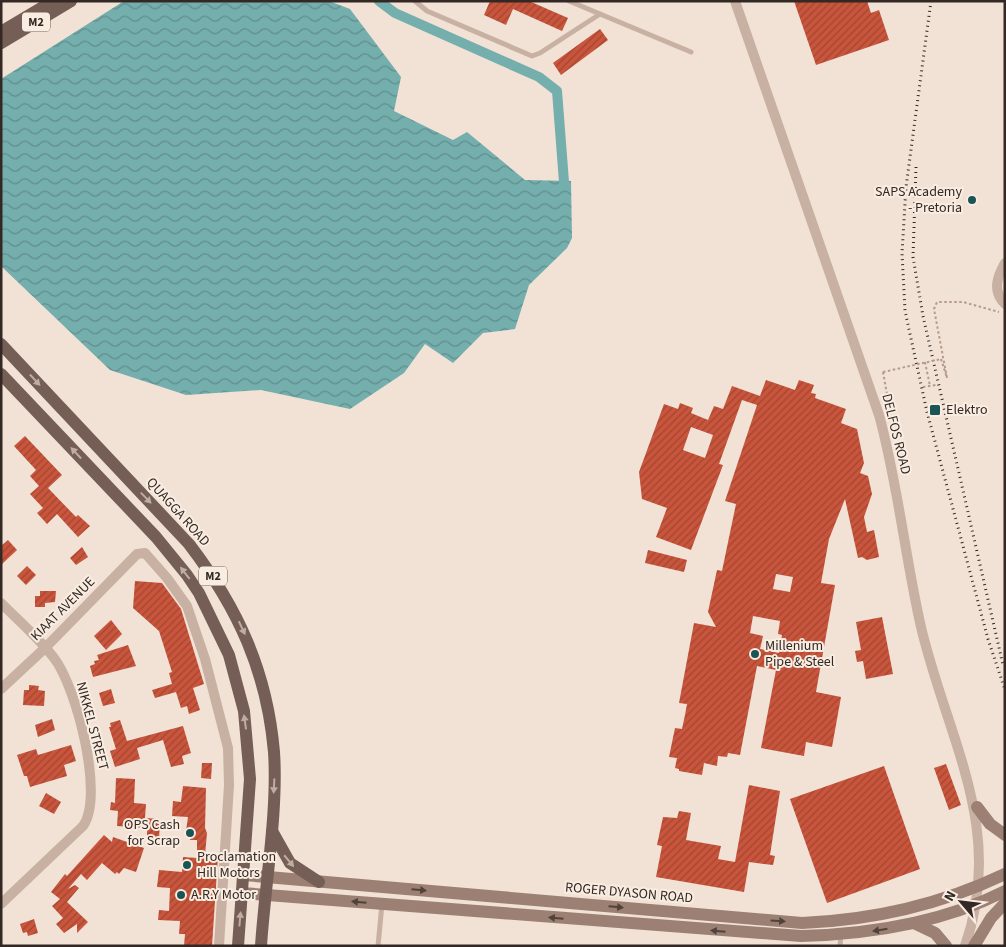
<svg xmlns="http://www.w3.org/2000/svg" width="1006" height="947" font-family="'Source Sans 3',sans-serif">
	<defs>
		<pattern id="water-waves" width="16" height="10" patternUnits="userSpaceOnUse" patternTransform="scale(1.25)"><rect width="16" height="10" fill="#74aead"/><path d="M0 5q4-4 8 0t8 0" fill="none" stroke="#608e8d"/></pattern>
		<pattern id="building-hatch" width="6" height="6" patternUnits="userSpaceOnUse" patternTransform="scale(1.25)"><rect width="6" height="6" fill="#c8553c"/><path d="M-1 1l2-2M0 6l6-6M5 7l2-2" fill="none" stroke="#a34632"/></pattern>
	</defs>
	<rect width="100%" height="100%" fill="#f1e2d5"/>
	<path fill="url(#water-waves)" d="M 124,1 L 329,1 L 350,9 L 401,77 L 394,111 L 453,140 L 467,132 L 525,180 L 571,181 L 572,238 L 567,248 L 529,285 L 515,329 L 483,333 L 453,363 L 425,344 L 404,373 L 350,409 L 261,390 L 186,395 L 110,370 L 1,266 L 1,79 Z"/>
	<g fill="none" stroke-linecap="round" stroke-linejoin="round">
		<path stroke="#74aead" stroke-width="10" d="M 379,1 L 395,13 L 539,77 L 557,91 L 564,182"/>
	</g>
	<g fill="url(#building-hatch)" fill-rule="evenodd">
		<path d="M 490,1 L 529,1 L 568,18 L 562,31 L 513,9 L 506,25 L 484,15 Z"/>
		<path d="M 794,1 L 867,1 L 871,13 L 879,10 L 889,40 L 816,65 Z"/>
		<path d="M 600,29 L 608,40 L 561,75 L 553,63 Z"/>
		<path d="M 766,380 L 795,390 L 799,380 L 814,385 L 811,393 L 816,394 L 815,398 L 846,409 L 841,423 L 857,429 L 864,463 L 860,473 L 868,476 L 872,494 L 864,517 L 867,532 L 874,530 L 879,557 L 867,560 L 862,557 L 858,558 L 845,499 L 829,539 L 821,583 L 835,585 L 816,692 L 841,697 L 832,747 L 806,742 L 804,756 L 761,748 L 776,670 L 757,666 L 740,755 L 728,753 L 727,757 L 718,756 L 717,766 L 704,763 L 702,775 L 679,771 L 679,769 L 675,768 L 677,758 L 669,757 L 675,728 L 682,729 L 685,715 L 687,704 L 679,703 L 694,623 L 716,627 L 708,612 L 717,570 L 722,571 L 736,504 L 725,501 L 757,405 L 742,400 L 719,464 L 723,465 L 691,550 L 656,537 L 667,508 L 642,499 L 639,472 L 664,404 L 678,409 L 680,403 L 693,408 L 691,413 L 708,420 L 714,406 L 723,409 L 732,386 L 760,396 ZM 691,427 L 713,435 L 705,458 L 683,450 ZM 776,574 L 793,577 L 790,592 L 773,589 ZM 753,616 L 780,621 L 778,634 L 782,635 L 779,653 L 760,649 L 763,636 L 750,633 Z"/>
		<path d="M 25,436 L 62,475 L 48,488 L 76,517 L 78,515 L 90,526 L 78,537 L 57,514 L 47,524 L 37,513 L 43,508 L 30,494 L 39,486 L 30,476 L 36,470 L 14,446 Z"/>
		<path d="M 8,540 L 17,550 L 1,565 L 1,546 Z"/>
		<path d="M 82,547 L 88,557 L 76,565 L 70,558 Z"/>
		<path d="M 648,550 L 687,560 L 684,572 L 645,563 Z"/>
		<path d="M 27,566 L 36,575 L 26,585 L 17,576 Z"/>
		<path d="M 135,581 L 162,583 L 181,609 L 204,684 L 193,688 L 200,710 L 189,714 L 187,706 L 181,708 L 176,692 L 155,698 L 152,690 L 172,684 L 169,673 L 172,672 L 159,631 L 133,608 Z"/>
		<path d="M 40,591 L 56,591 L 55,602 L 45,603 L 45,607 L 35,607 L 35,596 L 40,596 Z"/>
		<path d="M 882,617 L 893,674 L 866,679 L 863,661 L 857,662 L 855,651 L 861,650 L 856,622 Z"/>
		<path d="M 111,620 L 122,634 L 106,650 L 94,636 Z"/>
		<path d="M 128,645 L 136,666 L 93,677 L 90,666 L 95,664 L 94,661 L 99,660 L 97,655 Z"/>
		<path d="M 29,685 L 39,686 L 38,690 L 45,691 L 44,706 L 23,705 L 24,690 L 29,690 Z"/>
		<path d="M 111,689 L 115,703 L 103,706 L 99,693 Z"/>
		<path d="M 52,719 L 55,730 L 38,737 L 35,725 Z"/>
		<path d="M 120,720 L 127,741 L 183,726 L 191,753 L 182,756 L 184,764 L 171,767 L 163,740 L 137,748 L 140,759 L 115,767 L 110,751 L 116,749 L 109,727 L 111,727 L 110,723 Z"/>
		<path d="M 71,745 L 76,761 L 64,765 L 67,776 L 30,787 L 27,776 L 24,776 L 17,755 L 36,749 L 38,755 Z"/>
		<path d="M 202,763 L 212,763 L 211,779 L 201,778 Z"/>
		<path d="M 946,764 L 961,805 L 949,810 L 934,768 Z"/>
		<path d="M 884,766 L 920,869 L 827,903 L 790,799 Z"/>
		<path d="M 116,778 L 135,779 L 134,803 L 146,804 L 145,818 L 160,819 L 159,840 L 147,839 L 147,828 L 117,826 L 118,811 L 110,810 L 111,802 L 115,803 Z"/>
		<path d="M 749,785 L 780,791 L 770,855 L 775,856 L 773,865 L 749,862 L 744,892 L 656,877 L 662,846 L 657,845 L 663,817 L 677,818 L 679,811 L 691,813 L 686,840 L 721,846 L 718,859 L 735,862 Z"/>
		<path d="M 183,786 L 206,788 L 205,828 L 207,833 L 205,855 L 218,856 L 212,946 L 184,946 L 185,934 L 179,934 L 180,921 L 158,920 L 159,910 L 169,911 L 170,888 L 157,887 L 159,870 L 182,872 L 183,857 L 197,858 L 197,840 L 190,840 L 191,832 L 186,831 L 188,817 L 172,816 L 173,801 L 181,802 Z"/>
		<path d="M 46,793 L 61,802 L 54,814 L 39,806 Z"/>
		<path d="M 104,835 L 112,842 L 113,837 L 144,848 L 136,872 L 124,868 L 119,874 L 117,872 L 115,874 L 102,863 L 87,880 L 81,874 L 68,889 L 75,885 L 79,888 L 67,902 L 88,922 L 77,933 L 77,924 L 64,933 L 56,924 L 63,918 L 52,906 L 60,899 L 51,892 L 65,874 L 67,876 Z"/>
		<path d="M 34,919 L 38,933 L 28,936 L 27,932 L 23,933 L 20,924 Z"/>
	</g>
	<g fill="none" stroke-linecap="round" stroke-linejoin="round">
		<g stroke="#b49b8c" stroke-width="2" stroke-dasharray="2.5 2.5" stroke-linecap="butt">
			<path d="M 941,359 L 947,378 L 934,309 L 937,302 L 963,302 L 999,312"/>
			<path d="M 925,362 L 930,386"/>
			<path d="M 883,372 L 888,400 L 885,402"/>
			<path d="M 923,387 L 936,385"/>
		</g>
		<g stroke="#c8b1a2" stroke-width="5">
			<path d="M 415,1 L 427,11 L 532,56 L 540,53 L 600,14 L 691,52"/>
			<path d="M 569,1 L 600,14"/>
			<path d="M 378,946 L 382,904"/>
			<path d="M 840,946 L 841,934"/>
		</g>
		<g stroke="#c8b1a2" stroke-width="10">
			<path d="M 735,1 L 879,415 C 898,484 905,557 921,627 C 947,738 1006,828 965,946"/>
			<path d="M 1005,263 C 997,277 992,291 1005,304"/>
			<path d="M 1,603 C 19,621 39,638 54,658 C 76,686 105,796 83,826 L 1,904"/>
			<path d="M 1,689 L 45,648 L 137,554 L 145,553 L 167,578 L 187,606 L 205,659 L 228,748 L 229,785 L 219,946"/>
		</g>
		<g stroke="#9c8073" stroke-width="12">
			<path d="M 977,807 L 990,824 L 1005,835"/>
			<path d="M 244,875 L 802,923 C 874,920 940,905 1005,874"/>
			<path d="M 242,893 L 801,936 C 871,934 942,923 1005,891"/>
			<path d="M 914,923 L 935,933 L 946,946"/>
			<path d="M 974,946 L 991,918 L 1005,903"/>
		</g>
		<g stroke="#755e55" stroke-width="12">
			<path d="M 1,32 L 53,1"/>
			<path d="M 1,43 L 71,1"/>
			<path d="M 1,344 L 189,544 C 238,608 267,671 274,752 C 278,812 265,884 261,946"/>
			<path d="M 1,374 L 156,537 L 187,575 L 199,593 L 229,655 L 244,711 L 250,779 L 238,946"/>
			<path d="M 272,831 L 290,863 L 319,882"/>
		</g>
		<g stroke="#332824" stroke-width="3" stroke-dasharray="1 4" stroke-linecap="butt">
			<path d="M 931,1 L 906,187 L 902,253 L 905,311 L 927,412 L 988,639 L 1005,690"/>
			<path d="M 916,167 L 913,257 L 923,316 L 1003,665"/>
		</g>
		<path stroke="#b49b8c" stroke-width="2" stroke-dasharray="2.5 2.5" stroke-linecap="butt" d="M 883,372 L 941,359"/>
	</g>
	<defs><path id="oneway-solid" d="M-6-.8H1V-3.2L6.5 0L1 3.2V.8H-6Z" transform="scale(1.25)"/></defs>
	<g fill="#beada2">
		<use href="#oneway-solid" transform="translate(35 380) rotate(47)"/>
		<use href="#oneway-solid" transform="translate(76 453) rotate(-133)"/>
		<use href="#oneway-solid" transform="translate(146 498) rotate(46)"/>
		<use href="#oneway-solid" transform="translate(185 573) rotate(-128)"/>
		<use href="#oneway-solid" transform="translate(242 628) rotate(65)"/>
		<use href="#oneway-solid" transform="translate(245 722) rotate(-98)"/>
		<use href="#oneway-solid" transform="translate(274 786) rotate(93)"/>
		<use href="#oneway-solid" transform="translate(289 861) rotate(50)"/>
		<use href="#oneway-solid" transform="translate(240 919) rotate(-85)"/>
	</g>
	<g fill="#52423c">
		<use href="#oneway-solid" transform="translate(419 890) rotate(5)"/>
		<use href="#oneway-solid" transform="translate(359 902) rotate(-175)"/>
		<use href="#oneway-solid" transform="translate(616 907) rotate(5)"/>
		<use href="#oneway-solid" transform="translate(556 918) rotate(-175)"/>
		<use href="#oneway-solid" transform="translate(778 921) rotate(4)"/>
		<use href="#oneway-solid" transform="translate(880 930) rotate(171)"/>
		<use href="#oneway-solid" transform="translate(718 931) rotate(-175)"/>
	</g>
	<g fill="#1a5454" stroke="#f9ede1" stroke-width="2">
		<circle cx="972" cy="200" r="5"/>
		<rect x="929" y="404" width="12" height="12" rx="2.5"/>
		<circle cx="755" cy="654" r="5"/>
		<circle cx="190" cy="833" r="5"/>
		<circle cx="187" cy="865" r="5"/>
		<circle cx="181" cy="895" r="5"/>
	</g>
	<g text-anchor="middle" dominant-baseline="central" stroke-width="4" stroke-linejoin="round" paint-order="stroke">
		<g fill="#f9ede1" stroke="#6e635d" stroke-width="1">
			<rect x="22" y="12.5" width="28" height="19" rx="4"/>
			<rect x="199" y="566.5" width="28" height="19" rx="4"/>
		</g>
		<g font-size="12" font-weight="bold" fill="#332824">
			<text x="36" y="22">M2</text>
			<text x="213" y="576">M2</text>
		</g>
		<g font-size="14" fill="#332824" stroke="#f9ede1" text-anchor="start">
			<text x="962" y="192" text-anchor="end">SAPS Academy<tspan x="962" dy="16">- Pretoria</tspan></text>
			<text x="946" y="410">Elektro</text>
			<text x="765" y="646">Millenium<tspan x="765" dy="16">Pipe &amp; Steel</tspan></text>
			<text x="180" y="825" text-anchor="end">OPS Cash<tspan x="180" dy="16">for Scrap</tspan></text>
			<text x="197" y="857">Proclamation<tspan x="197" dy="16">Hill Motors</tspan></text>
			<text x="191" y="895">A.R.Y Motor</text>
		</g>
		<g font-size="14" fill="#332824" stroke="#f9ede1">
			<text transform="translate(896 434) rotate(76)">DELFOS ROAD</text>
			<text transform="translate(178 512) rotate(48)">QUAGGA ROAD</text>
			<text transform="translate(63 609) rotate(-45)">KIAAT AVENUE</text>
			<text transform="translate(92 726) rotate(75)">NIKKEL STREET</text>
			<text transform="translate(629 893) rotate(5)">ROGER DYASON ROAD</text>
		</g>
	</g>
	<rect width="1006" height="947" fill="none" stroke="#332824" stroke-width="5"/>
	<g transform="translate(961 902) rotate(298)" stroke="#f9ede1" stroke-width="4" paint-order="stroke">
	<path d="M0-4L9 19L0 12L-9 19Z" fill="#332824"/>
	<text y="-8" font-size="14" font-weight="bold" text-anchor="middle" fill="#332824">N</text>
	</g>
</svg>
